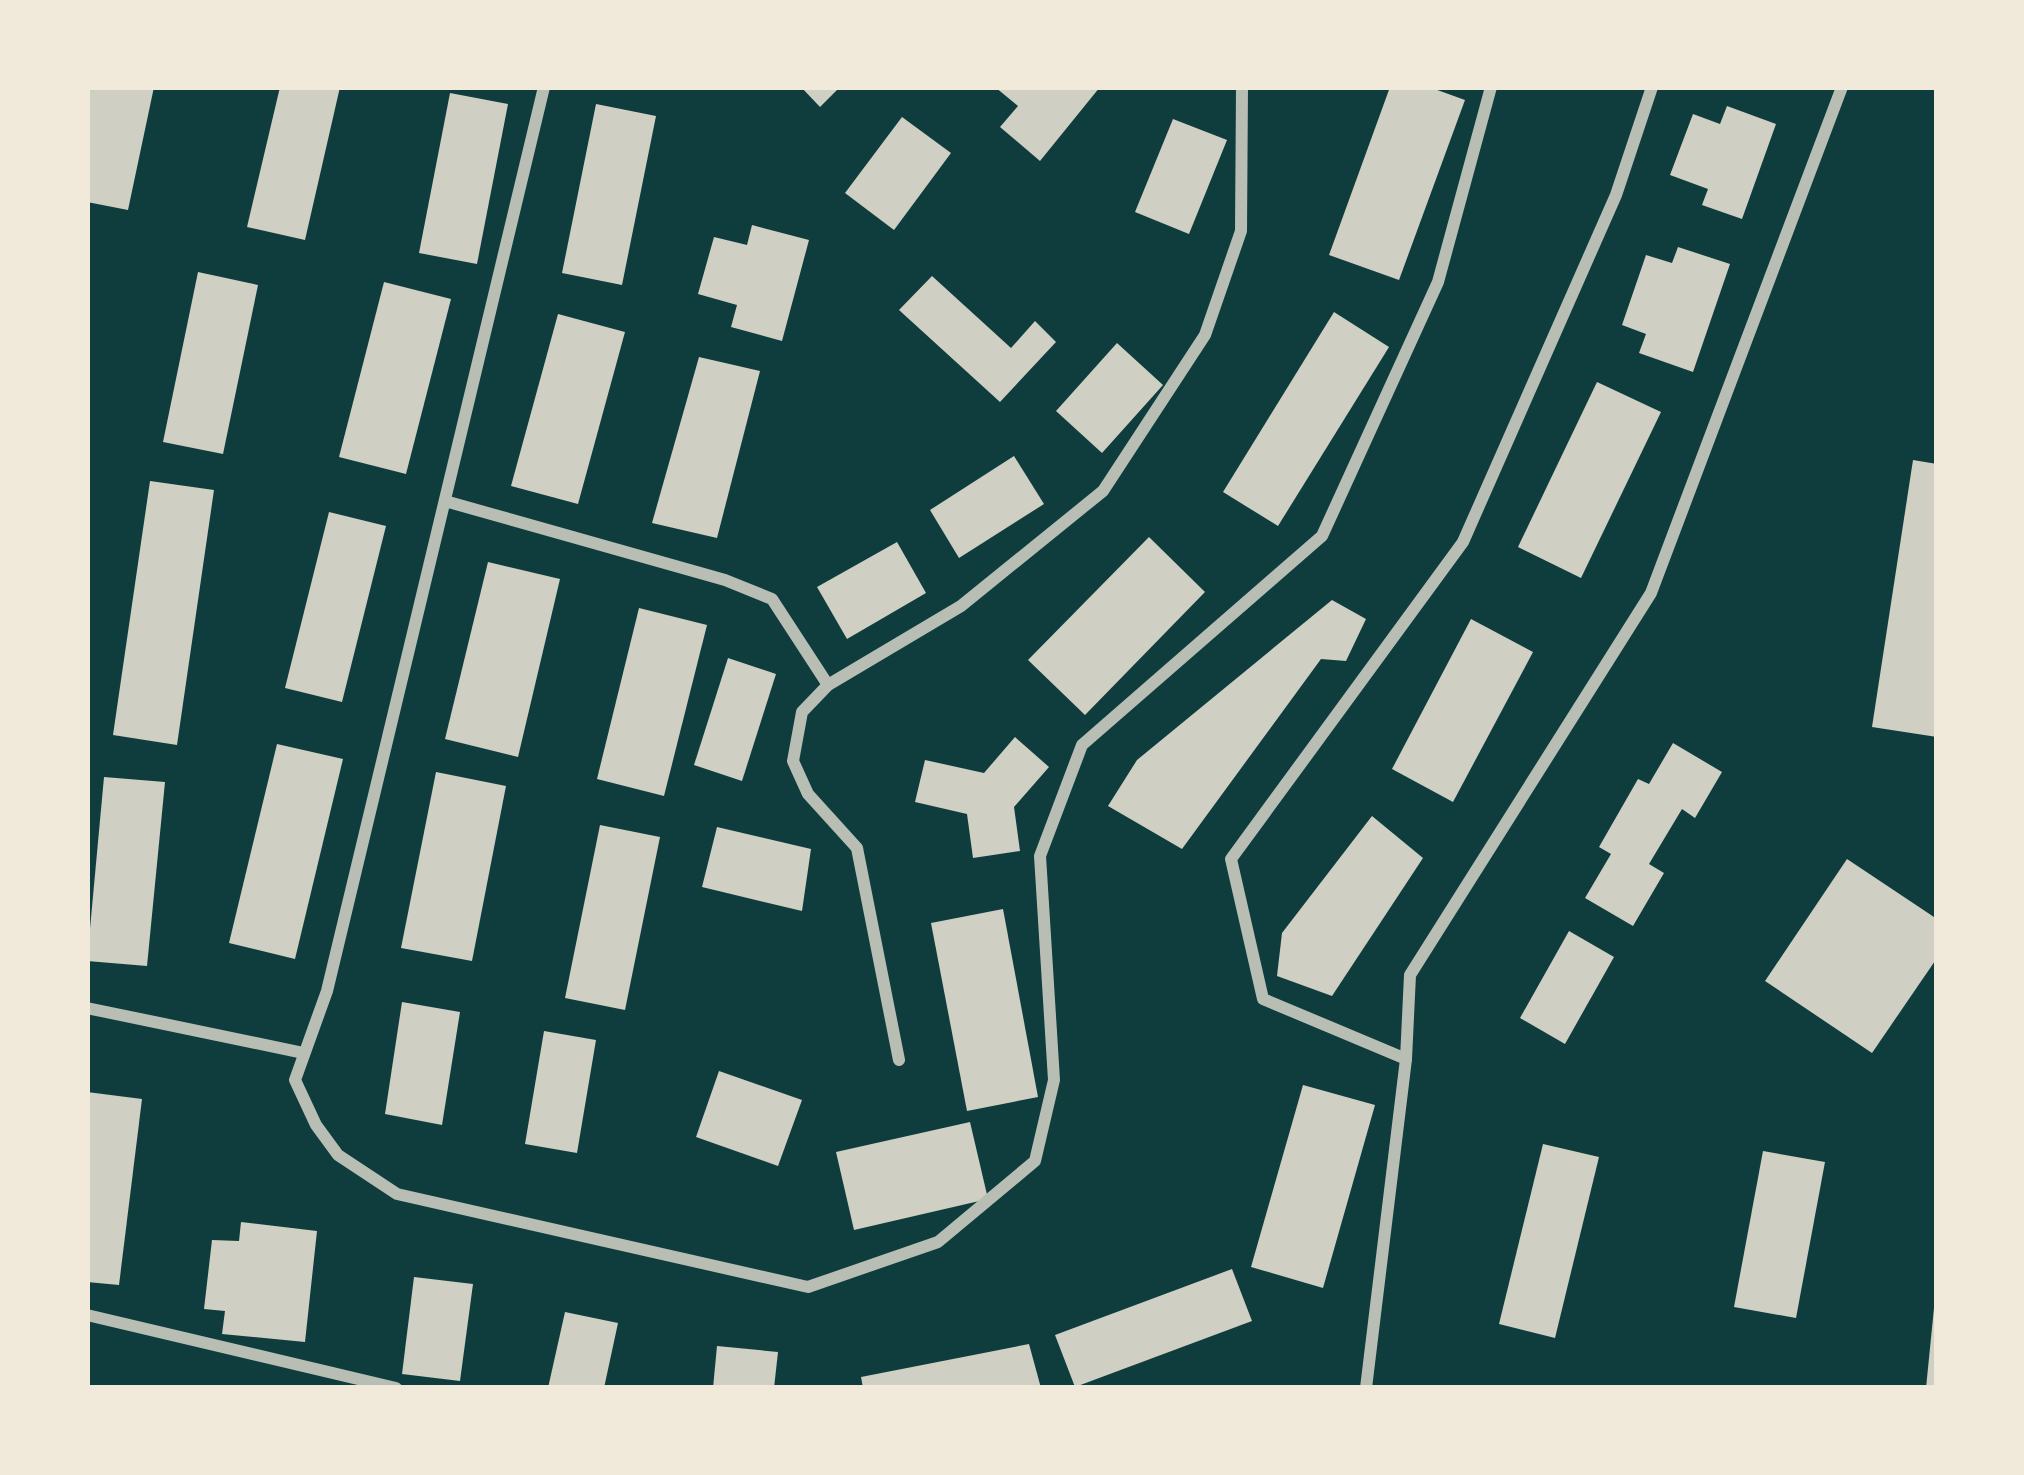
<svg xmlns="http://www.w3.org/2000/svg" width="2024" height="1475" font-family="Figtree,sans-serif">
	<rect width="100%" height="100%" fill="#0f3d3e"/>
	<g fill="#cfcfc3">
		<path d="M 87,87 L 154,87 L 128,210 L 87,202 Z"/>
		<path d="M 280,87 L 340,87 L 305,240 L 247,227 Z"/>
		<path d="M 801,87 L 840,87 L 820,107 Z"/>
		<path d="M 995,87 L 1100,87 L 1040,161 L 1000,127 L 1018,106 Z"/>
		<path d="M 1390,87 L 1429,87 L 1465,100 L 1399,280 L 1329,255 Z"/>
		<path d="M 450,93 L 508,104 L 477,264 L 419,253 Z"/>
		<path d="M 596,104 L 656,116 L 622,285 L 562,273 Z"/>
		<path d="M 1727,106 L 1776,124 L 1742,219 L 1702,205 L 1708,189 L 1670,175 L 1693,114 L 1720,124 Z"/>
		<path d="M 902,117 L 951,153 L 894,230 L 845,193 Z"/>
		<path d="M 1173,119 L 1227,140 L 1189,234 L 1135,212 Z"/>
		<path d="M 752,225 L 809,240 L 782,341 L 731,327 L 737,305 L 698,294 L 714,237 L 747,245 Z"/>
		<path d="M 1678,247 L 1730,264 L 1693,372 L 1639,353 L 1646,334 L 1622,325 L 1646,255 L 1672,263 Z"/>
		<path d="M 198,272 L 258,285 L 223,454 L 163,442 Z"/>
		<path d="M 932,276 L 1011,348 L 1035,321 L 1056,342 L 1000,402 L 899,310 Z"/>
		<path d="M 384,282 L 451,299 L 406,474 L 339,457 Z"/>
		<path d="M 1334,312 L 1389,347 L 1278,526 L 1223,492 Z"/>
		<path d="M 558,314 L 625,332 L 578,504 L 511,486 Z"/>
		<path d="M 1117,343 L 1163,385 L 1102,453 L 1056,411 Z"/>
		<path d="M 699,357 L 760,371 L 717,538 L 652,523 Z"/>
		<path d="M 1597,382 L 1661,412 L 1581,578 L 1518,547 Z"/>
		<path d="M 1014,456 L 1044,504 L 959,558 L 930,510 Z"/>
		<path d="M 1913,460 L 1937,464 L 1937,737 L 1872,727 Z"/>
		<path d="M 150,481 L 214,490 L 177,745 L 113,735 Z"/>
		<path d="M 329,512 L 386,526 L 342,702 L 285,688 Z"/>
		<path d="M 1149,537 L 1205,592 L 1085,715 L 1028,660 Z"/>
		<path d="M 897,542 L 926,593 L 847,639 L 817,587 Z"/>
		<path d="M 488,562 L 560,579 L 518,757 L 445,739 Z"/>
		<path d="M 1332,600 L 1366,619 L 1346,661 L 1321,659 L 1182,849 L 1108,806 L 1137,760 Z"/>
		<path d="M 639,608 L 707,625 L 664,796 L 597,779 Z"/>
		<path d="M 1471,619 L 1533,652 L 1453,802 L 1392,769 Z"/>
		<path d="M 728,658 L 776,674 L 742,781 L 694,765 Z"/>
		<path d="M 1015,737 L 1049,767 L 1014,807 L 1020,851 L 973,858 L 967,814 L 915,802 L 925,760 L 984,773 Z"/>
		<path d="M 1673,743 L 1722,772 L 1695,818 L 1682,809 L 1649,864 L 1664,873 L 1633,926 L 1585,898 L 1611,854 L 1599,847 L 1638,779 L 1649,784 Z"/>
		<path d="M 277,744 L 343,759 L 295,959 L 229,943 Z"/>
		<path d="M 436,772 L 506,786 L 472,961 L 401,948 Z"/>
		<path d="M 104,777 L 165,782 L 147,966 L 87,961 Z"/>
		<path d="M 1372,816 L 1423,858 L 1332,996 L 1277,976 L 1282,933 Z"/>
		<path d="M 600,825 L 660,837 L 625,1010 L 565,998 Z"/>
		<path d="M 717,827 L 811,849 L 802,911 L 702,887 Z"/>
		<path d="M 1847,859 L 1937,919 L 1937,958 L 1872,1053 L 1765,981 Z"/>
		<path d="M 1003,909 L 1038,1097 L 967,1111 L 931,923 Z"/>
		<path d="M 1569,931 L 1614,957 L 1565,1044 L 1520,1018 Z"/>
		<path d="M 402,1002 L 460,1012 L 442,1125 L 385,1114 Z"/>
		<path d="M 544,1031 L 596,1040 L 577,1153 L 525,1144 Z"/>
		<path d="M 719,1071 L 802,1100 L 778,1166 L 696,1137 Z"/>
		<path d="M 1303,1085 L 1375,1105 L 1323,1288 L 1251,1267 Z"/>
		<path d="M 87,1092 L 142,1099 L 119,1285 L 87,1282 Z"/>
		<path d="M 970,1122 L 988,1199 L 854,1230 L 836,1152 Z"/>
		<path d="M 1543,1144 L 1599,1157 L 1555,1338 L 1499,1324 Z"/>
		<path d="M 1763,1151 L 1825,1162 L 1796,1318 L 1734,1307 Z"/>
		<path d="M 241,1222 L 317,1231 L 305,1342 L 222,1334 L 225,1311 L 204,1309 L 212,1240 L 239,1241 Z"/>
		<path d="M 1232,1269 L 1252,1321 L 1075,1387 L 1055,1335 Z"/>
		<path d="M 414,1277 L 473,1284 L 460,1381 L 402,1374 Z"/>
		<path d="M 1934,1308 L 1937,1308 L 1937,1388 L 1926,1388 Z"/>
		<path d="M 565,1312 L 618,1323 L 604,1388 L 548,1388 Z"/>
		<path d="M 1029,1344 L 1041,1388 L 863,1388 L 861,1377 Z"/>
		<path d="M 717,1346 L 778,1352 L 774,1388 L 713,1388 Z"/>
	</g>
	<g fill="none" stroke-linecap="round" stroke-linejoin="round">
		<g stroke="#b8beb3" stroke-width="12">
			<path d="M 544,87 L 327,991 L 295,1080 L 316,1125 L 338,1155 L 397,1194 L 808,1287 L 938,1242 L 1035,1161 L 1054,1080 L 1040,856 L 1082,745 L 1322,536 L 1438,282 L 1491,87"/>
			<path d="M 445,501 L 725,580 L 772,599 L 828,685"/>
			<path d="M 87,1008 L 304,1053"/>
			<path d="M 1406,1059 L 1410,975 L 1651,593 L 1842,87"/>
			<path d="M 899,1060 L 857,848 L 808,794 L 793,761 L 802,712 L 828,685 L 961,606 L 1103,491 L 1205,335 L 1241,231 L 1242,87"/>
			<path d="M 87,1315 L 396,1388"/>
			<path d="M 1366,1388 L 1406,1059 L 1263,999 L 1231,859 L 1463,542 L 1616,195 L 1652,87"/>
		</g>
	</g>
	<rect width="2024" height="1475" fill="none" stroke="#f1e9da" stroke-width="180"/>
</svg>
